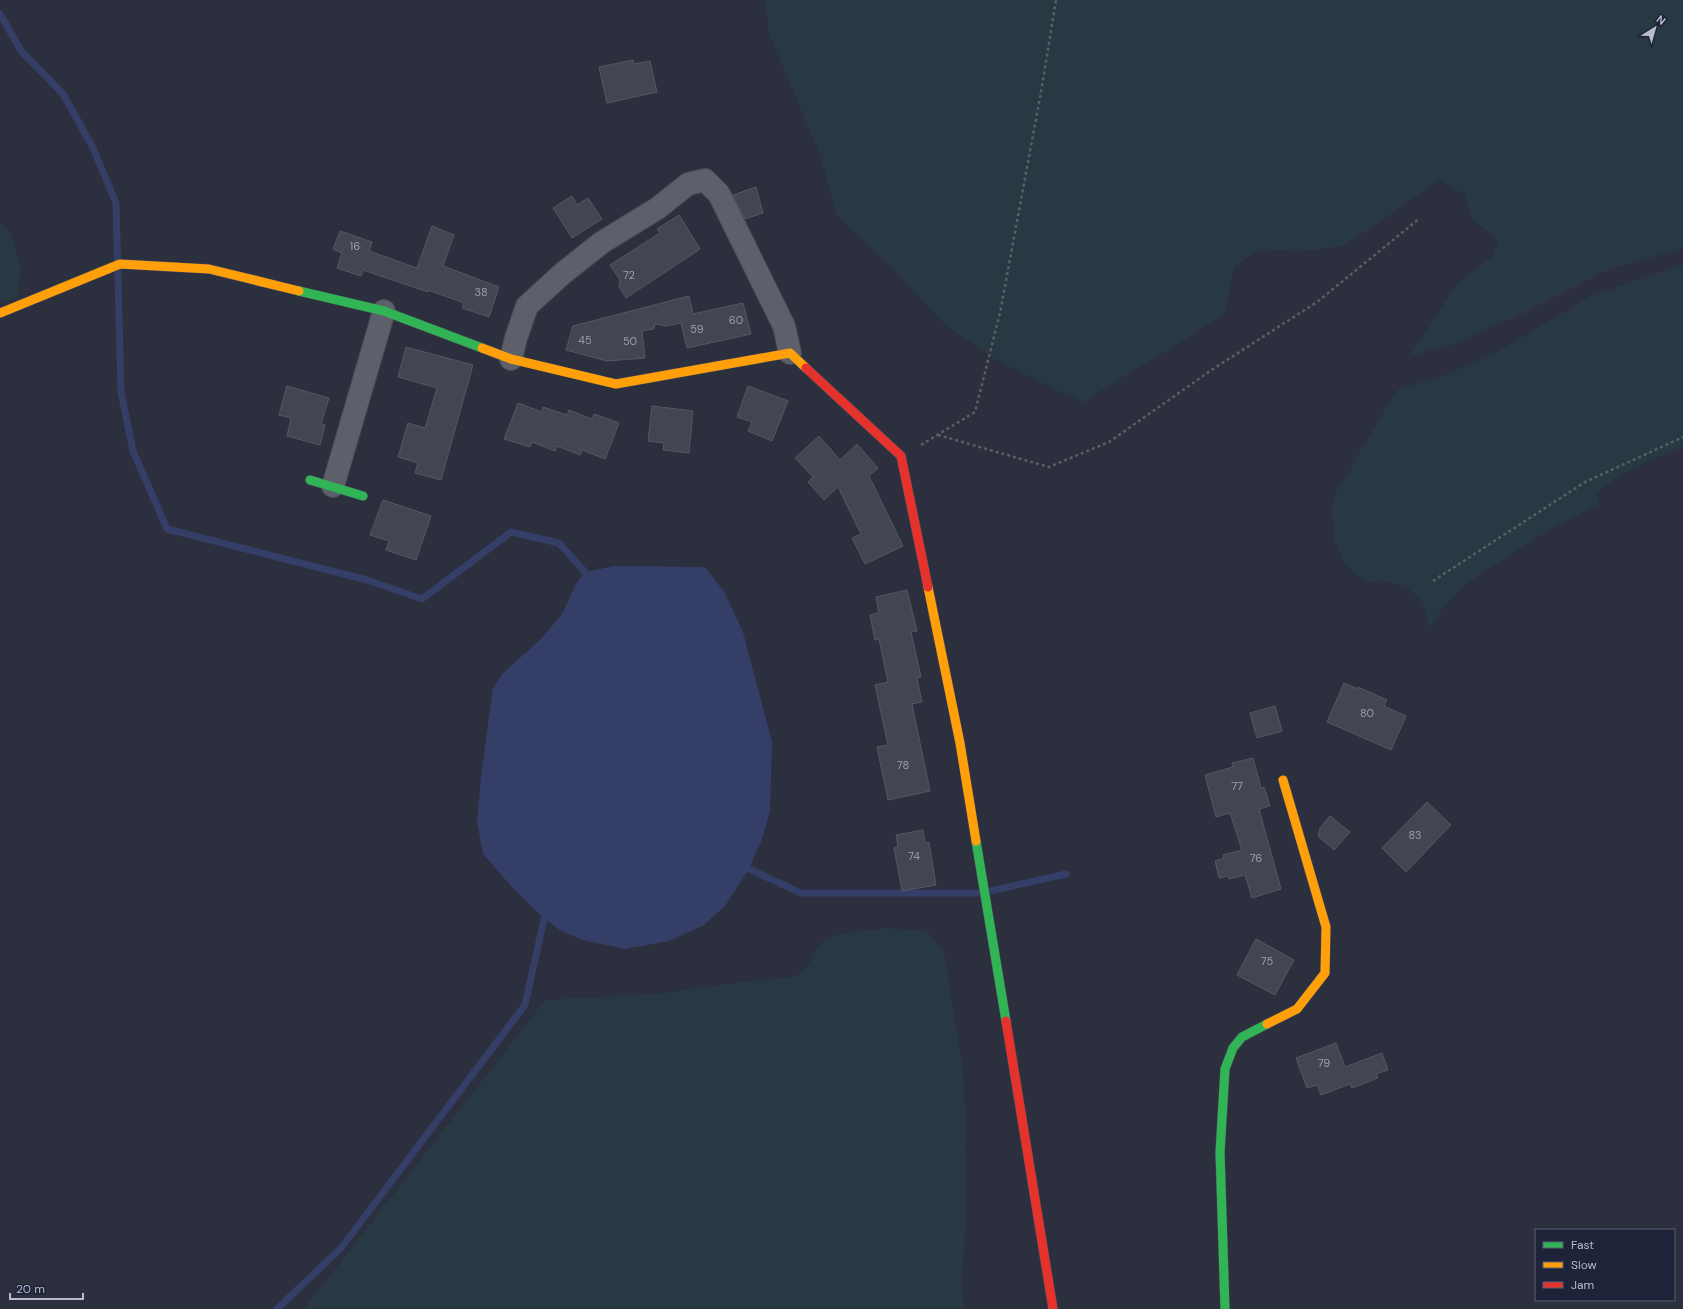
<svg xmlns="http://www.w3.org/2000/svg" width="1683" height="1309" font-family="'DM Sans',sans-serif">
	<rect width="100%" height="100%" fill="#2c2f3d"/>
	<g fill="#283944">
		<path d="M 765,0 L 1683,0 L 1683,249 L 1612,268 L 1522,314 L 1455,344 L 1410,356 L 1452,291 L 1464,277 L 1481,266 L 1493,255 L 1498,242 L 1488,231 L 1473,221 L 1465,195 L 1439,179 L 1376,225 L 1341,246 L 1300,252 L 1284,250 L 1260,249 L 1234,267 L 1225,313 L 1202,329 L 1081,403 L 1073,394 L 1069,396 L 993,358 L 944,324 L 891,267 L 836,215 L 821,157 L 769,34 Z"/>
		<path d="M 0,221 L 11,233 L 21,267 L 17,298 L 0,303 Z"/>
		<path d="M 1683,264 L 1683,446 L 1621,474 L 1596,493 L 1599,504 L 1549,530 L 1467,583 L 1440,612 L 1430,628 L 1422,601 L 1405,586 L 1385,581 L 1367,582 L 1354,574 L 1343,560 L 1335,542 L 1331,509 L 1338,487 L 1349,473 L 1358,454 L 1397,390 L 1447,374 L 1494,354 L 1591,296 Z"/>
		<path d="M 885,928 L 927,931 L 944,951 L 963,1069 L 964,1101 L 967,1119 L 965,1150 L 967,1185 L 966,1216 L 962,1281 L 964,1309 L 304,1309 L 545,1000 L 665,993 L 725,984 L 795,977 L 809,964 L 815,950 L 824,940 L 839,934 Z"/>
	</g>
	<path fill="#353e66" d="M 615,566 L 705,567 L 725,593 L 743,632 L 772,742 L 770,811 L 762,839 L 749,869 L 725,906 L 704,925 L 669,941 L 625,949 L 582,940 L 558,929 L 539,914 L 511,886 L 483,854 L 477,822 L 481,776 L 493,688 L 503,673 L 541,639 L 562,614 L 576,584 L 585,572 Z"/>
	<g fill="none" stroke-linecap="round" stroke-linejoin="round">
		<g stroke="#353e66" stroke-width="7">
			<path d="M 0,14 L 22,52 L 63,94 L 93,148 L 116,203 L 121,392 L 133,451 L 167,529 L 367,580 L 422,599 L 511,532 L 559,543 L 585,572 L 587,580"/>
			<path d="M 744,862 L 749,869 L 801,893 L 981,893 L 1066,874"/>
			<path d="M 277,1309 L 341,1248 L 525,1005 L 544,919 L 547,909"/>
		</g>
	</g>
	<g fill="#424652" stroke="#545864">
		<path d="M 633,60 L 634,64 L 650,61 L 657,92 L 607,103 L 599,67 Z"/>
		<path d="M 756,187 L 763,213 L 745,219 L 733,195 Z"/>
		<path d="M 572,196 L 577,205 L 588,198 L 602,219 L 572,238 L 553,208 Z"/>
		<path d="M 679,215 L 700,249 L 626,298 L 619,287 L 620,280 L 610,265 L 660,233 L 657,229 Z"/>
		<path d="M 432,226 L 454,235 L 443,266 L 499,287 L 489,317 L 462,308 L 464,303 L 428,290 L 428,292 L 363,270 L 361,276 L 337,268 L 342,253 L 333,249 L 340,231 L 372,242 L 369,251 L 417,268 Z"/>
		<path d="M 689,296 L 693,314 L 743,303 L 751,334 L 687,348 L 681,323 L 666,326 L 655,324 L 654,329 L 642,331 L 645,358 L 607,361 L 566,350 L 573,326 Z"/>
		<path d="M 406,347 L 473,365 L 441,480 L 415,473 L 418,463 L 398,457 L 408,423 L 425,428 L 437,388 L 398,377 Z"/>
		<path d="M 287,386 L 329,398 L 321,424 L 325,425 L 320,445 L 287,436 L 291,418 L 279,415 Z"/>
		<path d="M 748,386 L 788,401 L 772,441 L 748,431 L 752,422 L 737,417 Z"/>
		<path d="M 518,403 L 542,412 L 543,407 L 567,415 L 569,410 L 592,419 L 594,414 L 619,423 L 605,459 L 582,450 L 580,455 L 557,446 L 555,451 L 532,442 L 530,447 L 504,439 Z"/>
		<path d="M 652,406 L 693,411 L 689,453 L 663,450 L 664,443 L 648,441 Z"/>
		<path d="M 819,436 L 840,460 L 857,444 L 878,468 L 869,476 L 903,546 L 865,564 L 852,538 L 861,534 L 838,487 L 824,500 L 808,482 L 813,477 L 795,458 Z"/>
		<path d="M 383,500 L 431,516 L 416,560 L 386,550 L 389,541 L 370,535 Z"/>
		<path d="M 907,590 L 917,631 L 911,632 L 921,677 L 917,678 L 922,702 L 912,704 L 930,791 L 888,800 L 877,747 L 888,745 L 875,685 L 888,682 L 879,639 L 875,640 L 870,615 L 879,613 L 876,597 Z"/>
		<path d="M 1344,683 L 1358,689 L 1358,687 L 1387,700 L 1384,706 L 1406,716 L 1391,750 L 1327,722 Z"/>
		<path d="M 1275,706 L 1282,731 L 1257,738 L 1250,713 Z"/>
		<path d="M 1253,758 L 1261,788 L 1264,787 L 1270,806 L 1259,809 L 1281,889 L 1252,898 L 1245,875 L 1229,879 L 1228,876 L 1219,878 L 1215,861 L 1224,858 L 1223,855 L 1242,850 L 1230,813 L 1216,817 L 1205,775 L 1233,767 L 1232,763 Z"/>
		<path d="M 1427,802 L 1451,825 L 1406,872 L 1382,848 Z"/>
		<path d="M 1330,816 L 1350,832 L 1334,850 L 1318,836 L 1320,828 Z"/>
		<path d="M 923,830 L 925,843 L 929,842 L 936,885 L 902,891 L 894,848 L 898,847 L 896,835 Z"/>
		<path d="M 1256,939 L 1294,960 L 1275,995 L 1237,975 Z"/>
		<path d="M 1336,1043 L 1345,1067 L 1382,1053 L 1388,1070 L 1376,1074 L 1378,1078 L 1352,1088 L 1350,1084 L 1321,1095 L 1317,1085 L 1307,1088 L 1296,1058 Z"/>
	</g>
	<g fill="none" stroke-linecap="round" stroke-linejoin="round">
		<g stroke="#474a54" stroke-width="24">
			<g id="street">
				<path d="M 511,359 L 516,338 L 527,306 L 562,274 L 601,243 L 658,208 L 688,184 L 705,180 L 719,194 L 784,326 L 790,353"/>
				<path d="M 333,486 L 384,311"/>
			</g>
		</g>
		<g stroke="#474a54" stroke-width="10">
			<g id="fast">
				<path d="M 299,291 L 384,311 L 482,348"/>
				<path d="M 310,480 L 363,496"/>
				<path d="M 976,841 L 1006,1021"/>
				<path d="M 1225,1309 L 1220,1152 L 1225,1069 L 1233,1048 L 1242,1037 L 1267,1024"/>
			</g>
		</g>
		<g stroke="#474a54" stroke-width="10">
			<g id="slow">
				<path d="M 0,313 L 120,264 L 209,269 L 299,291"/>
				<path d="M 482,348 L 511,359 L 616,384 L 790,353 L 806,368"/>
				<path d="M 928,587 L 960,743 L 976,841"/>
				<path d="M 1267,1024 L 1297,1009 L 1325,973 L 1326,927 L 1283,780"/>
			</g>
		</g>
		<g stroke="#474a54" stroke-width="10">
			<g id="jam">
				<path d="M 806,368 L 901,456 L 928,587"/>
				<path d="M 1006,1021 L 1053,1309"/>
			</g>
		</g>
		<g stroke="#5a5e67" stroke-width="2.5" stroke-dasharray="3 3" stroke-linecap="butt">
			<path d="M 938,435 L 1049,467 L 1109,442 L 1213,369 L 1317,302 L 1420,218"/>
			<path d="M 921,445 L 975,412 L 1000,313 L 1041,92 L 1056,0"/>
			<path d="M 1433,581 L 1585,482 L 1683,437"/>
		</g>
		<use href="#street" stroke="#5d606b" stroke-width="22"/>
		<use href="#fast" stroke="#30b455" stroke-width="9"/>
		<use href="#slow" stroke="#ff9f0a" stroke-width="9"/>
		<use href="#jam" stroke="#e5322d" stroke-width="9"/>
	</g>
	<g text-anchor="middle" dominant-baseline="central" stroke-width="3" stroke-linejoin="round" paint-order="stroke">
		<g font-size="11" fill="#9a9eae">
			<text x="355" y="246">16</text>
			<text x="629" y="275">72</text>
			<text x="481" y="292">38</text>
			<text x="736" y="320">60</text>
			<text x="697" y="329">59</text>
			<text x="585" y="340">45</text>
			<text x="630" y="341">50</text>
			<text x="1367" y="713">80</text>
			<text x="903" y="765">78</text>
			<text x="1237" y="786">77</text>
			<text x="1415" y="835">83</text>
			<text x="914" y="856">74</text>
			<text x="1256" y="858">76</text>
			<text x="1267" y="961">75</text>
			<text x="1324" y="1063">79</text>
		</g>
	</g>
	<rect x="1535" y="1229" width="140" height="72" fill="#1e2339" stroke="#5b6074"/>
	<rect x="1543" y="1242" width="20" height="6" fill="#30b455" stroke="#5b6074"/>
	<text x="1571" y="1249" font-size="12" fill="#b7bbcd">Fast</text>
	<rect x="1543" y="1262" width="20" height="6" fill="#ff9f0a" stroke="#5b6074"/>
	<text x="1571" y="1269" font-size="12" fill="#b7bbcd">Slow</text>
	<rect x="1543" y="1282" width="20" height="6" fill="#e5322d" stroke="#5b6074"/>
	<text x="1571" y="1289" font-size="12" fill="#b7bbcd">Jam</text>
	<g transform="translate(1655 28) rotate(37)" stroke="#1e2339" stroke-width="3" paint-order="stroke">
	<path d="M0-3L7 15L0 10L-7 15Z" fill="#b7bbcd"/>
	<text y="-6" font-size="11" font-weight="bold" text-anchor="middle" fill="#b7bbcd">N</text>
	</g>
	<path d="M10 1293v6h73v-6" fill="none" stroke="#b7bbcd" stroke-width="2"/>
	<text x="16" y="1293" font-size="12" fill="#b7bbcd" stroke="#1e2339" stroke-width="3" paint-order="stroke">20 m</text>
</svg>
